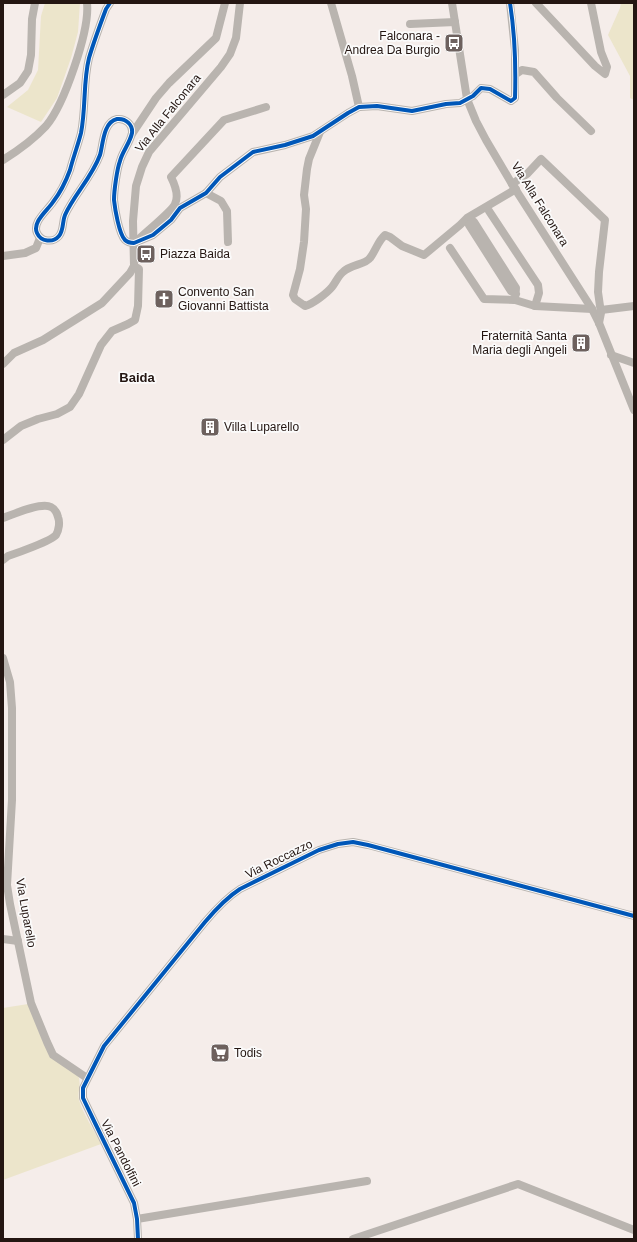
<svg xmlns="http://www.w3.org/2000/svg" width="637" height="1242" font-family="Arial,sans-serif">
	<rect width="100%" height="100%" fill="#f5edea"/>
	<g fill="#ece5cb">
		<path d="M 45,3 L 80,3 L 78,32 L 71,58 L 57,98 L 41,122 L 7,107 L 28,90 L 38,70 L 41,16 Z"/>
		<path d="M 621,3 L 634,3 L 634,100 L 630,98 L 630,76 L 608,35 L 620,8 Z"/>
		<path d="M 28,1004 L 43,1042 L 78,1075 C 82,1086 77,1091 79,1100 C 82,1112 95,1132 101,1144 L 3,1180 L 3,1008 Z"/>
	</g>
	<g fill="none" stroke-linecap="round" stroke-linejoin="round">
		<g stroke="#b9b4af" stroke-width="8">
			<path d="M 110,3 L 106,9 C 100,25 94,41 89,58 C 83,82 86,108 81,133 C 78,145 73,158 70,170 C 66,181 60,193 53,202 C 47,211 32,222 37,233 C 41,242 53,243 59,236 C 64,230 62,222 65,215 C 74,195 92,177 100,155 C 103,145 103,122 117,119 C 126,118 133,125 132,133 C 130,143 122,152 120,161 C 117,169 114,191 114,200 C 115,209 119,234 125,240 C 127,242 131,243 134,243"/>
			<path d="M 331,3 L 352,76 L 359,107"/>
			<path d="M 452,3 L 467,99 L 476,121 L 486,140 L 512,184 L 592,309 L 599,323 L 634,410"/>
			<path d="M 536,3 L 595,66 L 605,74 L 607,67 L 601,52 L 591,3"/>
			<path d="M 410,24 L 455,22"/>
			<path d="M 516,74 L 522,70 L 534,72 L 557,98 L 591,131"/>
			<path d="M 3,95 L 20,83 L 28,71 L 31,55 L 32,19 L 35,3"/>
			<path d="M 320,132 L 309,159 L 307,169 L 304,195 L 306,209 L 304,242 L 300,269 L 293,295 L 295,299 L 305,306 C 313,304 327,293 332,287 C 336,282 338,276 343,272 C 351,264 365,265 370,258 C 376,250 378,241 385,235 L 390,237 L 402,246 L 424,255 L 460,225 L 467,218 L 516,189"/>
			<path d="M 132,134 L 156,98 L 169,83 L 216,38 L 225,3"/>
			<path d="M 3,160 C 19,150 33,140 46,126 C 64,105 90,30 87,3"/>
			<path d="M 512,184 L 527,174 L 541,159 L 605,220 L 599,272 L 598,292 L 601,313 L 599,323"/>
			<path d="M 206,193 L 221,201 L 227,211 L 228,242"/>
			<path d="M 489,211 L 538,285 L 539,293 L 535,306"/>
			<path d="M 139,239 C 145,233 173,210 175,204 C 179,196 175,185 171,177 L 224,120 L 266,107"/>
			<path d="M 134,243 L 153,235 L 171,220 L 180,208 L 206,193 L 220,177 L 253,152 L 285,145 L 313,136 L 348,113 L 359,107 L 377,106 L 412,111 L 446,104 L 460,103 L 473,96 L 481,88 L 490,89 L 511,101 L 515,98 L 515,50 L 510,3"/>
			<path d="M 450,248 L 484,299 L 515,300 L 535,306 L 592,309"/>
			<path d="M 3,256 L 25,253 L 36,248 L 40,238"/>
			<path d="M 515,300 L 516,288 L 474,222 L 469,225 L 511,291 L 516,294"/>
			<path d="M 601,310 L 634,306"/>
			<path d="M 611,355 L 634,363"/>
			<path d="M 3,364 L 14,353 L 43,340 L 102,303 L 130,273 L 134,266 L 133,221 L 136,186 L 142,167 L 149,152 L 221,67 L 230,54 L 236,38 L 240,3"/>
			<path d="M 3,440 L 21,426 L 38,419 L 57,414 L 70,407 L 79,394 L 101,345 L 112,331 L 128,324 L 135,320 L 138,306 L 139,269 L 134,266"/>
			<path d="M 3,518 C 14,514 41,502 51,507 C 55,509 57,513 58,517 C 60,522 59,530 56,535 C 51,541 17,553 8,556 L 3,560"/>
			<path d="M 3,658 L 10,682 L 12,708 L 12,800 L 7,885 L 10,904 L 31,1003 L 47,1042 L 53,1055 L 87,1078"/>
			<path d="M 3,939 L 18,941"/>
			<path d="M 137,1219 L 367,1181"/>
			<path d="M 138,1239 L 137,1219 L 134,1203 L 95,1123 L 83,1098 L 83,1088 L 104,1046 L 205,922 C 216,909 226,898 240,889 L 319,850 L 338,844 L 353,842 L 368,845 L 634,916"/>
			<path d="M 353,1239 L 518,1184 L 634,1230"/>
		</g>
		<g stroke="#fbfbfb" stroke-width="6">
			<g id="cycleway">
				<path d="M 110,3 L 106,9 C 100,25 94,41 89,58 C 83,82 86,108 81,133 C 78,145 73,158 70,170 C 66,181 60,193 53,202 C 47,211 32,222 37,233 C 41,242 53,243 59,236 C 64,230 62,222 65,215 C 74,195 92,177 100,155 C 103,145 103,122 117,119 C 126,118 133,125 132,133 C 130,143 122,152 120,161 C 117,169 114,191 114,200 C 115,209 119,234 125,240 C 127,242 131,243 134,243 L 153,235 L 171,220 L 180,208 L 206,193 L 220,177 L 253,152 L 285,145 L 313,136 L 348,113 L 359,107 L 377,106 L 412,111 L 446,104 L 460,103 L 473,96 L 481,88 L 490,89 L 511,101 L 515,98 C 516,66 515,35 510,3"/>
				<path d="M 138,1239 L 137,1219 L 134,1203 L 95,1123 L 83,1098 L 83,1088 L 104,1046 L 205,922 C 216,909 226,898 240,889 L 319,850 L 338,844 L 353,842 L 368,845 L 634,916"/>
			</g>
		</g>
		<use href="#cycleway" stroke="#0057b8" stroke-width="4"/>
	</g>
	<defs>
		<g id="bus-square" transform="scale(1)"><rect x="-9" y="-9" width="18" height="18" rx="4" fill="#6d615e" stroke="#fbfbfb"/><path d="M-5-6H5V4H4V6H2V4H-2V6H-4V4H-5ZM-3.5-4V0h7V-4ZM-3.5 1.2v1.5H-2V1.2ZM2 1.2v1.5H3.5V1.2Z" fill="#fff"/></g>
		<g id="church-square" transform="scale(1)"><rect x="-9" y="-9" width="18" height="18" rx="4" fill="#6d615e" stroke="#fbfbfb"/><path d="M-1.2-6h2.4v3.5h3.3v2.4h-3.3V6h-2.4V-.1h-3.3v-2.4h3.3Z" fill="#fff"/></g>
		<g id="building-square" transform="scale(1)"><rect x="-9" y="-9" width="18" height="18" rx="4" fill="#6d615e" stroke="#fbfbfb"/><path d="M-4-6H4V6H1V3H-1V6H-4ZM-2.5-4.3h1.7v1.8h-1.7ZM.8-4.3h1.7v1.8H.8ZM-2.5-1h1.7V.8h-1.7ZM.8-1h1.7V.8H.8Z" fill="#fff"/></g>
		<g id="supermarket-square" transform="scale(1)"><rect x="-9" y="-9" width="18" height="18" rx="4" fill="#6d615e" stroke="#fbfbfb"/><path d="M-6-5.5h2.5l.6 2H6L4.5 2H-2.5L-4.4-4H-6ZM-1.5 3.2a1.3 1.3 0 1 0 .1 0ZM3 3.2a1.3 1.3 0 1 0 .1 0Z" fill="#fff"/></g>
	</defs>
	<g fill-rule="evenodd">
		<use href="#bus-square" x="454" y="43"/>
		<use href="#bus-square" x="146" y="254"/>
		<use href="#church-square" x="164" y="299"/>
		<use href="#building-square" x="581" y="343"/>
		<use href="#building-square" x="210" y="427"/>
		<use href="#supermarket-square" x="220" y="1053"/>
	</g>
	<g text-anchor="middle" dominant-baseline="central" stroke-width="3.5" stroke-linejoin="round" paint-order="stroke">
		<g font-size="12" fill="#241612" stroke="#fbfbfb" text-anchor="start">
			<text x="440" y="36" text-anchor="end">Falconara -<tspan x="440" dy="14">Andrea Da Burgio</tspan></text>
			<text x="160" y="254">Piazza Baida</text>
			<text x="178" y="292">Convento San<tspan x="178" dy="14">Giovanni Battista</tspan></text>
			<text x="567" y="336" text-anchor="end">Fraternità Santa<tspan x="567" dy="14">Maria degli Angeli</tspan></text>
			<text x="224" y="427">Villa Luparello</text>
			<text x="234" y="1053">Todis</text>
		</g>
		<g font-size="12" fill="#241612" stroke="#fbfbfb">
			<text transform="translate(168 113) rotate(-51)">Via Alla Falconara</text>
			<text transform="translate(540 204) rotate(58)">Via Alla Falconara</text>
			<text transform="translate(279 859) rotate(-26)">Via Roccazzo</text>
			<text transform="translate(26 913) rotate(80)">Via Luparello</text>
			<text transform="translate(121 1153) rotate(63)">Via Pandolfini</text>
		</g>
		<g font-size="13" font-weight="bold" fill="#241612" stroke="#fbfbfb">
			<text x="137" y="377">Baida</text>
		</g>
	</g>
	<rect width="637" height="1242" fill="none" stroke="#241612" stroke-width="8"/>
</svg>
